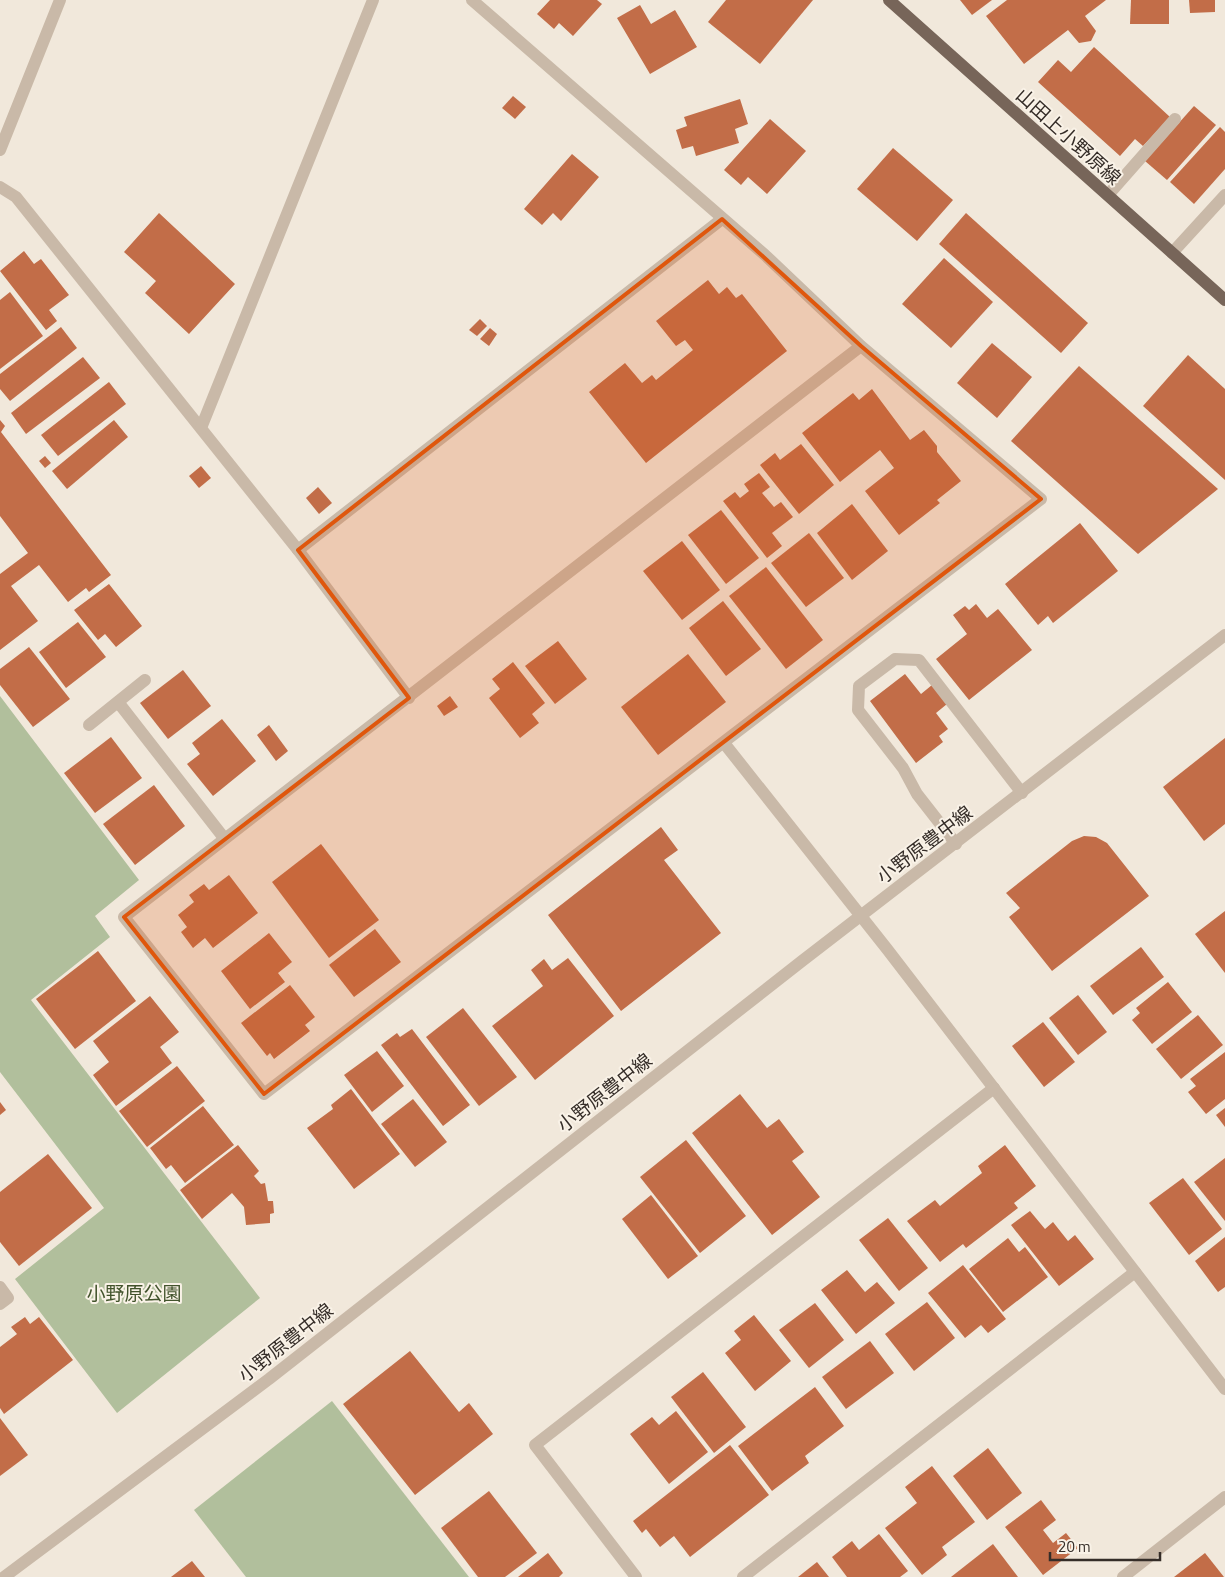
<svg xmlns="http://www.w3.org/2000/svg" width="1225" height="1577" font-family="'Titillium Web','Noto Sans JP',sans-serif">
	<rect width="100%" height="100%" fill="#f1e8db"/>
	<g fill="#b1bf9c">
		<path d="M 0,696 L 139,880 L 95,916 L 110,937 L 31,1000 L 260,1298 L 117,1413 L 15,1279 L 104,1208 L 0,1072 Z"/>
		<path d="M 332,1401 L 469,1577 L 246,1577 L 194,1510 Z"/>
	</g>
	<g fill="#c26d48">
		<path d="M 550,0 L 597,0 L 602,4 L 573,36 L 559,23 L 554,29 L 537,14 Z"/>
		<path d="M 726,0 L 813,0 L 760,64 L 708,22 Z"/>
		<path d="M 960,0 L 992,0 L 972,15 Z"/>
		<path d="M 1007,0 L 1106,0 L 1085,16 L 1096,31 L 1091,41 L 1079,43 L 1068,30 L 1024,64 L 986,16 Z"/>
		<path d="M 1131,0 L 1169,0 L 1169,24 L 1130,24 Z"/>
		<path d="M 1189,0 L 1215,0 L 1215,12 L 1190,13 Z"/>
		<path d="M 640,5 L 651,24 L 675,10 L 697,47 L 650,74 L 617,18 Z"/>
		<path d="M 1094,47 L 1170,117 L 1143,146 L 1135,139 L 1120,156 L 1038,82 L 1058,60 L 1071,72 Z"/>
		<path d="M 513,96 L 526,107 L 515,119 L 502,108 Z"/>
		<path d="M 740,99 L 748,124 L 735,129 L 739,143 L 696,156 L 693,146 L 682,149 L 676,130 L 687,126 L 684,117 Z"/>
		<path d="M 1194,106 L 1216,125 L 1167,180 L 1145,161 Z"/>
		<path d="M 770,119 L 806,151 L 767,194 L 748,177 L 741,185 L 724,170 Z"/>
		<path d="M 1220,127 L 1225,132 L 1225,169 L 1194,204 L 1170,182 Z"/>
		<path d="M 893,148 L 953,200 L 917,241 L 857,189 Z"/>
		<path d="M 572,154 L 599,177 L 561,221 L 553,213 L 542,225 L 524,209 Z"/>
		<path d="M 159,213 L 235,284 L 189,334 L 145,293 L 156,281 L 124,252 Z"/>
		<path d="M 966,213 L 1088,323 L 1061,353 L 939,244 Z"/>
		<path d="M 24,251 L 34,264 L 41,259 L 69,295 L 49,310 L 57,321 L 46,330 L 0,271 Z"/>
		<path d="M 944,258 L 993,302 L 951,348 L 902,304 Z"/>
		<path d="M 708,280 L 719,294 L 727,287 L 736,298 L 742,294 L 787,351 L 646,463 L 589,392 L 625,363 L 642,383 L 652,375 L 656,380 L 693,350 L 685,340 L 676,346 L 656,321 Z"/>
		<path d="M 10,292 L 43,336 L 0,369 L 0,300 Z"/>
		<path d="M 480,319 L 487,326 L 477,336 L 469,330 Z"/>
		<path d="M 61,327 L 77,348 L 10,401 L 0,389 L 0,374 Z"/>
		<path d="M 490,328 L 497,334 L 489,346 L 480,339 Z"/>
		<path d="M 992,343 L 1032,377 L 997,418 L 957,383 Z"/>
		<path d="M 1188,355 L 1225,389 L 1225,480 L 1143,406 Z"/>
		<path d="M 83,357 L 100,378 L 26,434 L 11,413 Z"/>
		<path d="M 1079,366 L 1218,489 L 1138,554 L 1011,441 Z"/>
		<path d="M 109,382 L 126,404 L 58,456 L 41,435 Z"/>
		<path d="M 872,389 L 910,440 L 924,430 L 937,446 L 937,452 L 961,481 L 937,500 L 940,503 L 899,535 L 865,491 L 894,468 L 880,450 L 840,482 L 802,433 L 853,393 L 859,400 Z"/>
		<path d="M 0,420 L 5,426 L 1,432 L 111,575 L 89,592 L 86,588 L 68,602 L 39,565 L 11,586 L 38,621 L 0,650 L 0,574 L 28,553 L 0,516 Z"/>
		<path d="M 114,420 L 128,437 L 67,489 L 52,471 Z"/>
		<path d="M 801,444 L 834,485 L 799,514 L 760,465 L 775,453 L 780,460 Z"/>
		<path d="M 45,456 L 51,463 L 45,468 L 39,461 Z"/>
		<path d="M 201,466 L 211,478 L 199,488 L 189,476 Z"/>
		<path d="M 759,473 L 770,487 L 762,493 L 774,507 L 781,502 L 793,517 L 772,533 L 782,546 L 767,558 L 723,501 L 735,492 L 740,498 L 749,491 L 744,484 Z"/>
		<path d="M 318,487 L 332,503 L 319,514 L 306,498 Z"/>
		<path d="M 852,504 L 888,551 L 852,580 L 817,533 Z"/>
		<path d="M 721,510 L 759,558 L 726,584 L 688,535 Z"/>
		<path d="M 1080,523 L 1118,571 L 1053,623 L 1048,616 L 1038,625 L 1005,584 Z"/>
		<path d="M 809,533 L 844,578 L 806,607 L 771,563 Z"/>
		<path d="M 682,541 L 720,590 L 682,620 L 643,571 Z"/>
		<path d="M 766,567 L 823,640 L 786,669 L 729,596 Z"/>
		<path d="M 109,584 L 142,626 L 116,647 L 105,634 L 98,640 L 74,610 Z"/>
		<path d="M 723,601 L 761,649 L 726,676 L 689,628 Z"/>
		<path d="M 976,604 L 987,618 L 998,609 L 1032,650 L 969,700 L 936,659 L 967,634 L 953,615 L 965,606 L 969,610 Z"/>
		<path d="M 78,622 L 106,657 L 66,688 L 39,652 Z"/>
		<path d="M 558,641 L 587,679 L 555,704 L 525,666 Z"/>
		<path d="M 29,647 L 70,699 L 33,727 L 0,685 L 0,669 Z"/>
		<path d="M 688,654 L 726,702 L 658,755 L 621,707 Z"/>
		<path d="M 513,662 L 545,703 L 532,714 L 539,723 L 520,738 L 489,698 L 500,689 L 492,679 Z"/>
		<path d="M 183,670 L 211,706 L 168,739 L 140,703 Z"/>
		<path d="M 905,674 L 921,694 L 932,685 L 947,704 L 936,713 L 948,729 L 939,736 L 943,742 L 916,763 L 870,701 Z"/>
		<path d="M 450,696 L 458,707 L 444,716 L 437,706 Z"/>
		<path d="M 222,719 L 256,761 L 213,796 L 187,764 L 200,754 L 192,743 Z"/>
		<path d="M 269,725 L 288,751 L 276,761 L 257,735 Z"/>
		<path d="M 111,737 L 142,778 L 95,813 L 64,773 Z"/>
		<path d="M 1225,738 L 1225,824 L 1204,841 L 1163,787 Z"/>
		<path d="M 154,785 L 185,826 L 135,865 L 103,824 Z"/>
		<path d="M 661,827 L 678,850 L 664,860 L 721,933 L 621,1011 L 548,915 Z"/>
		<path d="M 1084,836 L 1096,837 L 1107,843 L 1149,896 L 1052,971 L 1009,917 L 1020,908 L 1006,893 L 1072,841 Z"/>
		<path d="M 321,844 L 379,920 L 329,958 L 272,882 Z"/>
		<path d="M 229,875 L 258,913 L 213,948 L 205,938 L 193,948 L 181,932 L 187,927 L 178,915 L 194,902 L 189,895 L 204,884 L 209,890 Z"/>
		<path d="M 1225,911 L 1225,973 L 1195,934 Z"/>
		<path d="M 375,929 L 401,962 L 354,997 L 329,965 Z"/>
		<path d="M 269,933 L 292,962 L 278,973 L 285,982 L 250,1009 L 221,971 Z"/>
		<path d="M 1141,947 L 1164,977 L 1113,1015 L 1090,986 Z"/>
		<path d="M 98,951 L 136,1001 L 75,1049 L 36,999 Z"/>
		<path d="M 568,958 L 614,1016 L 535,1080 L 492,1026 L 543,986 L 531,970 L 544,959 L 552,970 Z"/>
		<path d="M 1168,982 L 1192,1012 L 1152,1044 L 1132,1020 L 1140,1013 L 1136,1008 Z"/>
		<path d="M 290,985 L 315,1017 L 305,1025 L 310,1031 L 274,1059 L 270,1053 L 267,1056 L 241,1023 Z"/>
		<path d="M 1078,995 L 1107,1032 L 1078,1055 L 1049,1018 Z"/>
		<path d="M 150,996 L 179,1032 L 160,1047 L 172,1063 L 116,1106 L 93,1075 L 109,1062 L 93,1041 Z"/>
		<path d="M 463,1008 L 517,1077 L 479,1106 L 426,1037 Z"/>
		<path d="M 1198,1015 L 1223,1045 L 1181,1079 L 1156,1049 Z"/>
		<path d="M 1043,1022 L 1075,1062 L 1044,1087 L 1012,1046 Z"/>
		<path d="M 412,1029 L 470,1105 L 443,1126 L 381,1045 L 397,1033 L 400,1037 Z"/>
		<path d="M 377,1051 L 404,1086 L 372,1112 L 344,1075 Z"/>
		<path d="M 1225,1052 L 1225,1099 L 1206,1114 L 1188,1092 L 1196,1086 L 1190,1079 Z"/>
		<path d="M 177,1066 L 205,1101 L 147,1147 L 119,1111 Z"/>
		<path d="M 351,1089 L 400,1154 L 354,1189 L 307,1128 L 333,1109 L 331,1105 Z"/>
		<path d="M 740,1094 L 767,1128 L 779,1119 L 804,1152 L 792,1161 L 820,1197 L 772,1235 L 692,1133 Z"/>
		<path d="M 413,1099 L 447,1142 L 415,1167 L 381,1124 Z"/>
		<path d="M 0,1102 L 6,1110 L 0,1115 Z"/>
		<path d="M 203,1106 L 234,1145 L 185,1183 L 171,1165 L 166,1169 L 150,1148 Z"/>
		<path d="M 1225,1108 L 1225,1127 L 1216,1115 Z"/>
		<path d="M 686,1140 L 746,1216 L 700,1253 L 640,1177 Z"/>
		<path d="M 238,1145 L 259,1171 L 254,1176 L 261,1184 L 265,1183 L 268,1201 L 273,1201 L 274,1213 L 270,1214 L 270,1223 L 246,1225 L 244,1207 L 232,1193 L 202,1219 L 180,1190 Z"/>
		<path d="M 1005,1145 L 1036,1186 L 1014,1203 L 1018,1208 L 966,1248 L 963,1244 L 940,1262 L 907,1221 L 935,1200 L 940,1206 L 982,1173 L 978,1166 Z"/>
		<path d="M 48,1154 L 92,1208 L 19,1266 L 0,1242 L 0,1192 Z"/>
		<path d="M 1225,1158 L 1225,1221 L 1194,1182 Z"/>
		<path d="M 1183,1178 L 1222,1229 L 1189,1255 L 1149,1203 Z"/>
		<path d="M 651,1195 L 698,1256 L 668,1279 L 622,1219 Z"/>
		<path d="M 1030,1211 L 1045,1229 L 1053,1222 L 1068,1241 L 1075,1235 L 1094,1259 L 1059,1286 L 1011,1225 Z"/>
		<path d="M 888,1218 L 928,1268 L 899,1291 L 859,1240 Z"/>
		<path d="M 1225,1237 L 1225,1287 L 1218,1292 L 1195,1261 Z"/>
		<path d="M 1008,1238 L 1019,1252 L 1025,1247 L 1048,1277 L 1003,1312 L 969,1269 Z"/>
		<path d="M 963,1265 L 1006,1319 L 988,1333 L 981,1325 L 965,1338 L 928,1293 Z"/>
		<path d="M 847,1270 L 865,1292 L 877,1282 L 895,1303 L 856,1334 L 821,1290 Z"/>
		<path d="M 927,1302 L 955,1338 L 914,1371 L 885,1334 Z"/>
		<path d="M 815,1303 L 844,1340 L 809,1368 L 779,1330 Z"/>
		<path d="M 754,1315 L 791,1361 L 755,1391 L 725,1353 L 741,1340 L 734,1331 Z"/>
		<path d="M 25,1317 L 30,1324 L 39,1317 L 73,1360 L 4,1414 L 0,1408 L 0,1347 L 17,1334 L 11,1327 Z"/>
		<path d="M 870,1341 L 894,1373 L 846,1409 L 822,1377 Z"/>
		<path d="M 410,1351 L 459,1412 L 469,1403 L 493,1434 L 415,1495 L 343,1404 Z"/>
		<path d="M 703,1372 L 746,1427 L 714,1453 L 671,1397 Z"/>
		<path d="M 815,1387 L 844,1426 L 805,1456 L 809,1463 L 772,1491 L 738,1446 Z"/>
		<path d="M 676,1411 L 708,1452 L 669,1484 L 630,1434 L 652,1417 L 659,1425 Z"/>
		<path d="M 0,1418 L 28,1455 L 0,1476 Z"/>
		<path d="M 730,1445 L 769,1495 L 690,1557 L 674,1536 L 660,1547 L 646,1529 L 642,1533 L 633,1521 Z"/>
		<path d="M 988,1448 L 1022,1493 L 987,1520 L 953,1476 Z"/>
		<path d="M 932,1466 L 975,1522 L 942,1547 L 947,1555 L 922,1575 L 885,1528 L 917,1503 L 905,1487 Z"/>
		<path d="M 489,1491 L 537,1553 L 505,1577 L 478,1577 L 441,1528 Z"/>
		<path d="M 1041,1500 L 1056,1520 L 1043,1530 L 1053,1543 L 1066,1533 L 1078,1548 L 1043,1575 L 1005,1527 Z"/>
		<path d="M 879,1534 L 908,1571 L 900,1577 L 847,1577 L 832,1557 L 852,1541 L 859,1550 Z"/>
		<path d="M 993,1544 L 1018,1577 L 951,1577 Z"/>
		<path d="M 548,1553 L 563,1573 L 559,1577 L 518,1577 Z"/>
		<path d="M 1205,1553 L 1224,1577 L 1174,1577 Z"/>
		<path d="M 192,1561 L 205,1577 L 171,1577 Z"/>
		<path d="M 817,1562 L 829,1577 L 798,1577 Z"/>
	</g>
	<g fill="none" stroke-linecap="round" stroke-linejoin="round">
		<g stroke="#c9b9a8" stroke-width="12">
			<path d="M 472,0 L 765,255 L 861,346 L 1041,499 L 264,1094 L 124,917 L 861,346"/>
			<path d="M 0,150 L 60,0"/>
			<path d="M 0,187 L 16,197 L 298,550 L 409,698"/>
			<path d="M 1108,195 L 1175,119"/>
			<path d="M 1172,253 L 1225,195"/>
			<path d="M 201,428 L 373,0"/>
			<path d="M 298,550 L 722,219"/>
			<path d="M 118,702 L 224,838"/>
			<path d="M 89,725 L 145,680"/>
			<path d="M 724,743 L 887,949 L 1225,1389"/>
			<path d="M 956,844 L 917,794 L 903,768 L 858,710 L 859,686 L 895,659 L 919,660 L 1022,793"/>
			<path d="M 0,1287 L 8,1298 L 0,1304"/>
			<path d="M 4,1577 L 269,1379 L 802,961 L 1225,635"/>
			<path d="M 636,1577 L 535,1445 L 994,1088"/>
			<path d="M 743,1577 L 1135,1272"/>
			<path d="M 1123,1577 L 1225,1497"/>
		</g>
		<path stroke="#776559" stroke-width="12" d="M 889,0 L 1225,300"/>
	</g>
	<path fill="#df570d" fill-opacity="0.2" stroke="#df570d" stroke-width="4" stroke-linejoin="round" d="M 722,219 L 861,346 L 1041,499 L 264,1094 L 124,917 L 409,698 L 298,550 Z"/>
	<g text-anchor="middle" dominant-baseline="central" stroke-width="4" stroke-linejoin="round" paint-order="stroke">
		<g font-size="19" fill="#352d28" stroke="#f9f2e7">
			<text transform="translate(1069 136) rotate(42)">山田上小野原線</text>
			<text transform="translate(924 844) rotate(-37)">小野原豊中線</text>
			<text transform="translate(604 1092) rotate(-38)">小野原豊中線</text>
			<text transform="translate(285 1342) rotate(-38)">小野原豊中線</text>
		</g>
		<g font-size="19" fill="#42532c" stroke="#f9f2e7">
			<text x="134" y="1292">小野原公園</text>
		</g>
	</g>
	<path d="M1050 1552v8h110v-8" fill="none" stroke="#352d28" stroke-width="2.5"/>
	<text x="1058" y="1552" font-size="15" fill="#352d28" stroke="#f9f2e7" stroke-width="4" paint-order="stroke">20 m</text>
</svg>
